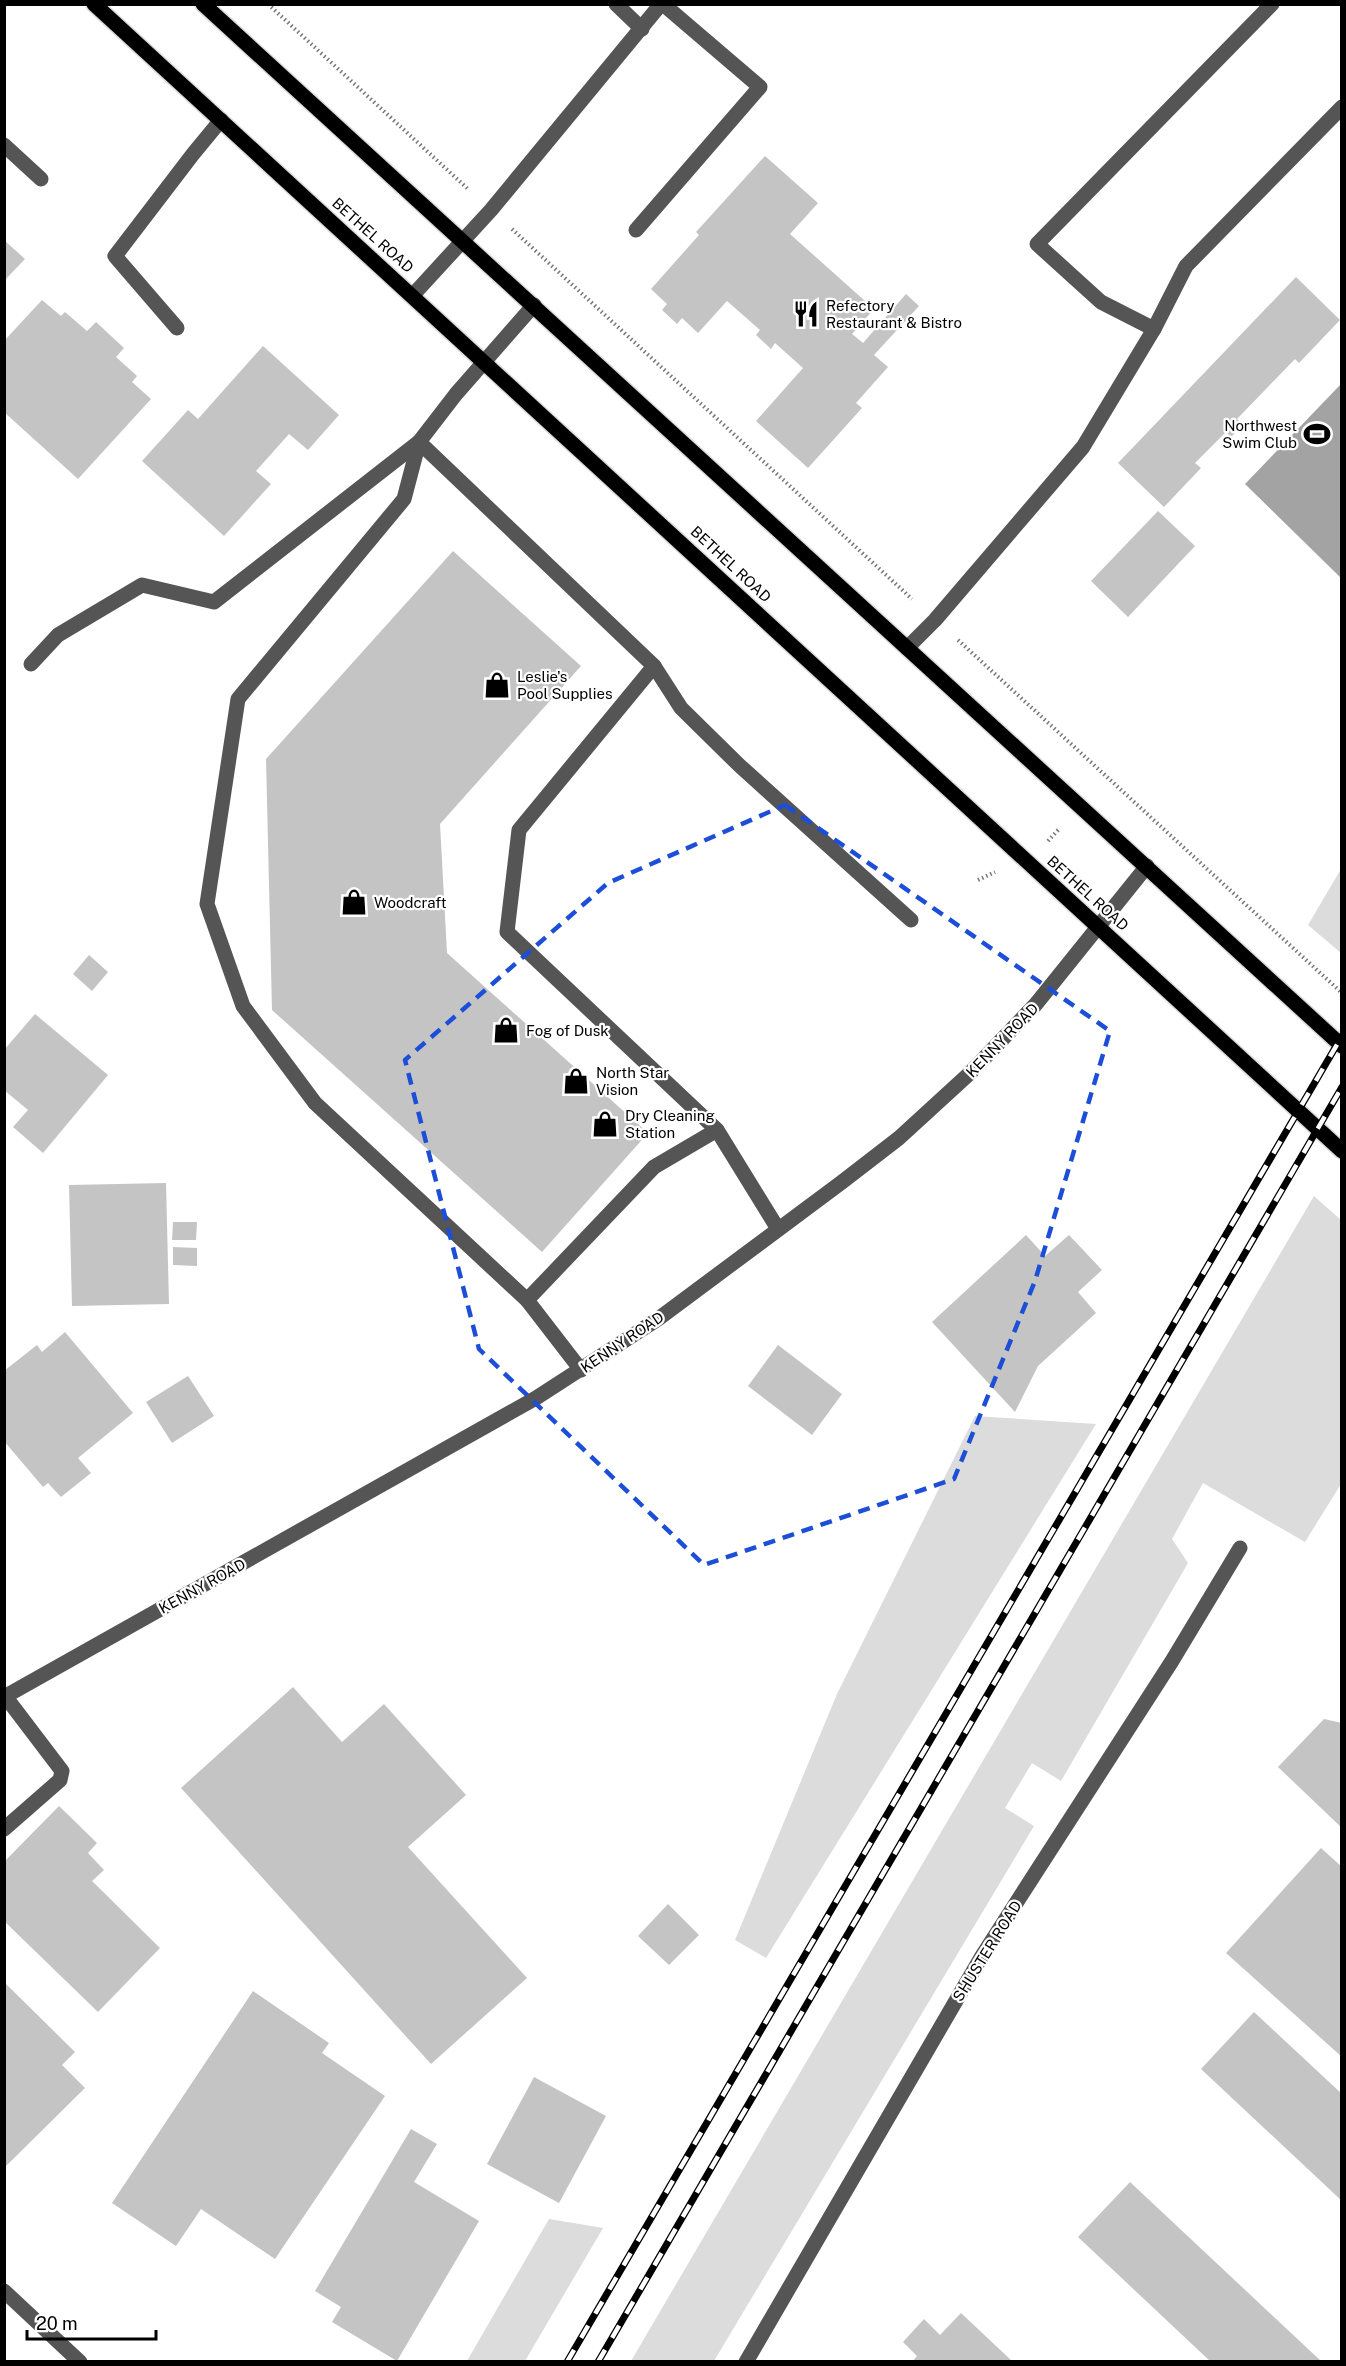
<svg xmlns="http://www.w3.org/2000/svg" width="1346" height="2366" font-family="'Public Sans',sans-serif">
	<rect width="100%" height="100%" fill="#fff"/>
	<g fill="#dcdcdc">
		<path d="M 1341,869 L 1341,953 L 1308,925 Z"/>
		<path d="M 1314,1196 L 1341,1220 L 1341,1484 L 1305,1542 L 1203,1483 L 1172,1539 L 1188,1563 L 1061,1781 L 1032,1763 L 1005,1808 L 1034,1826 L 714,2361 L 631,2361 Z"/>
		<path d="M 975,1416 L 1096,1424 L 766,1958 L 735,1940 L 837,1694 Z"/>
		<path d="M 549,2219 L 603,2228 L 525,2361 L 467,2361 Z"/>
	</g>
	<path fill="#a3a3a3" d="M 1341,384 L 1341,578 L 1245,484 Z"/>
	<g fill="#c4c4c4">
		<path d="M 765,156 L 818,203 L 790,234 L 874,309 L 852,334 L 863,343 L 906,294 L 919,306 L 874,355 L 888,367 L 856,403 L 862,408 L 808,468 L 756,421 L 803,368 L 775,343 L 771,349 L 756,335 L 760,330 L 727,301 L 698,333 L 682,318 L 677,324 L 662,310 L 667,304 L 651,289 L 699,235 L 696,232 Z"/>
		<path d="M 4,240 L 25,259 L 4,281 Z"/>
		<path d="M 1296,277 L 1340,320 L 1299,363 L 1295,359 L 1237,419 L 1243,425 L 1231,437 L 1226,432 L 1195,463 L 1201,468 L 1164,507 L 1118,463 Z"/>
		<path d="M 42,300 L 61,316 L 65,312 L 87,331 L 96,322 L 124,348 L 116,357 L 137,376 L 132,382 L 151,399 L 78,479 L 4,412 L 4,341 Z"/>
		<path d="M 263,346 L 339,415 L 308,450 L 289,434 L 256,471 L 271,484 L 224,536 L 142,461 L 188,410 L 198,419 Z"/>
		<path d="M 1158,511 L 1195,546 L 1128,617 L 1091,581 Z"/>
		<path d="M 453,551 L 581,666 L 440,824 L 447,953 L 648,1133 L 542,1252 L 272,1010 L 266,759 Z"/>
		<path d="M 89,955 L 108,972 L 92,991 L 73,974 Z"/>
		<path d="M 35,1014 L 108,1075 L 43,1153 L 13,1127 L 28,1110 L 4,1090 L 4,1050 Z"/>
		<path d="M 166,1183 L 169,1304 L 72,1306 L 69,1185 Z"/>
		<path d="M 173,1222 L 197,1222 L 196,1240 L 172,1240 Z"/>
		<path d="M 1026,1235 L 1045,1256 L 1069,1235 L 1102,1270 L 1078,1292 L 1096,1313 L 1038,1366 L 1015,1412 L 932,1322 Z"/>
		<path d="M 173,1247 L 197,1248 L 197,1266 L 173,1265 Z"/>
		<path d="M 65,1332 L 133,1413 L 78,1458 L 91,1473 L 61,1497 L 48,1483 L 43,1487 L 4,1441 L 4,1371 L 37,1345 L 42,1352 Z"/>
		<path d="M 778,1345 L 842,1394 L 812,1435 L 748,1386 Z"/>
		<path d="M 188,1376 L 214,1416 L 172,1443 L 146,1402 Z"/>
		<path d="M 293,1687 L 342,1742 L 384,1704 L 466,1795 L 408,1847 L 527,1978 L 431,2064 L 181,1788 Z"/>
		<path d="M 1324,1719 L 1342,1723 L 1342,1828 L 1278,1767 Z"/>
		<path d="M 59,1806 L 97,1843 L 88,1853 L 104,1870 L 92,1881 L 160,1948 L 98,2012 L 4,1921 L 4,1862 Z"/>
		<path d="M 1321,1848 L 1342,1867 L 1342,2057 L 1226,1953 Z"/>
		<path d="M 668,1904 L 699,1935 L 669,1965 L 638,1936 Z"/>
		<path d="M 4,1982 L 75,2052 L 62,2065 L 85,2088 L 4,2168 Z"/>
		<path d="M 253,1991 L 329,2043 L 322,2053 L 385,2096 L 275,2259 L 201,2209 L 176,2246 L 112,2203 Z"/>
		<path d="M 1254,2012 L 1342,2094 L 1342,2201 L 1201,2069 Z"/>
		<path d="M 534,2077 L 606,2116 L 559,2203 L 487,2164 Z"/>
		<path d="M 411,2129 L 437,2144 L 414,2182 L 479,2221 L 397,2361 L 332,2322 L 341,2307 L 315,2291 Z"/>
		<path d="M 1130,2182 L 1322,2362 L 1211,2362 L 1078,2237 Z"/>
		<path d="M 961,2313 L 1013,2362 L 912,2362 L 917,2356 L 903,2342 L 924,2319 L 940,2335 Z"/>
	</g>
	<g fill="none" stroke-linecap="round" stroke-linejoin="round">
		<g stroke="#dbdbdb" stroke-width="18">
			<g id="major">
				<path d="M 94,4 L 1342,1151"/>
				<path d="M 203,4 L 1342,1046"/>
			</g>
		</g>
		<g stroke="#777" stroke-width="4" stroke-dasharray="1.5 3" stroke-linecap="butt">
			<path d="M 268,4 L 469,190"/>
			<path d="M 512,229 L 912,599"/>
			<path d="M 958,640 L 1342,993"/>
			<path d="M 1048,841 L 1059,829"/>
			<path d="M 978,880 L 995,872"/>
		</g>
		<g stroke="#555" stroke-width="15">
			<path d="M 616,4 L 642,29"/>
			<path d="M 4,145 L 41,179"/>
			<path d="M 636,230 L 760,87 L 663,4"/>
			<path d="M 413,295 L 491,210 L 661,4"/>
			<path d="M 177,328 L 115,256 L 193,154 L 221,120"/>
			<path d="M 1154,329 L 1101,302 L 1037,244 L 1272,4"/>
			<path d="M 419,442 L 404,499 L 238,699 L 207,904 L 243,1006 L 315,1103 L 527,1300"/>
			<path d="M 419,442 L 654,666 L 681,708 L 740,766 L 911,920"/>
			<path d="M 907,648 L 935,620 L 1083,447 L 1154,329 L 1186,266 L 1342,107"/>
			<path d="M 31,664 L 58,635 L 142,585 L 214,602 L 419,442 L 456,394 L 534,305"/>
			<path d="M 654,666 L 519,830 L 507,932 L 717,1130 L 778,1229"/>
			<path d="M 581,1370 L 527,1300 L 654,1167 L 717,1130"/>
			<path d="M 4,1697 L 536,1398 L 658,1319 L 842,1182 L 899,1138 L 970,1073 L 1036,1004 L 1147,866"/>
			<path d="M 4,1829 L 60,1780 L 62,1771 L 5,1696"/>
			<path d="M 4,2291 L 80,2362"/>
			<path d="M 746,2362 L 982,1956 L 1172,1661 L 1240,1548"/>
		</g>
		<use href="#major" stroke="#000" stroke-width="15"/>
		<g stroke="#000" stroke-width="7">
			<g id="rail">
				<path d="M 567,2362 L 1342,1036"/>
				<path d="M 598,2362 L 1342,1087"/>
			</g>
		</g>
		<use href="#rail" stroke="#fff" stroke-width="4.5" stroke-dasharray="14" stroke-linecap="butt"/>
	</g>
	<path fill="none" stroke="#1d4ed8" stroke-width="4.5" stroke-dasharray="12 8" stroke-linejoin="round" d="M 785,805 L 1110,1031 L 1035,1281 L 954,1479 L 704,1565 L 479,1349 L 405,1060 L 608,883 Z"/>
	<defs>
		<g id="restaurant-bare" transform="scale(2.07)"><path d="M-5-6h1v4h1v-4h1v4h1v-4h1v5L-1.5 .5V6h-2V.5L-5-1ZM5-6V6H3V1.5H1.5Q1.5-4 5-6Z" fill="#000" stroke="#fff" stroke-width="2.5" paint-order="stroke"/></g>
		<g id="stadium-bare" transform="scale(2.07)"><path d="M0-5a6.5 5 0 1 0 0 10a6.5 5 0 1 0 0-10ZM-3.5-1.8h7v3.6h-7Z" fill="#000" stroke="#fff" stroke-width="2.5" paint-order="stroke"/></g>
		<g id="shop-bare" transform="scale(2.07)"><path d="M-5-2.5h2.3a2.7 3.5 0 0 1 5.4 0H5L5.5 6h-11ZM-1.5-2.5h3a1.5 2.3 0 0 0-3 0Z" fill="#000" stroke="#fff" stroke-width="2.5" paint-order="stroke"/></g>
	</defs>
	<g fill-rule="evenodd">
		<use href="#restaurant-bare" x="806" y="314"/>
		<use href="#stadium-bare" x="1317" y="434"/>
		<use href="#shop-bare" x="497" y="685"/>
		<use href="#shop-bare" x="354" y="902"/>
		<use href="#shop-bare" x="506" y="1030"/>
		<use href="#shop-bare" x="576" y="1081"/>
		<use href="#shop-bare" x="605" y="1124"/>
	</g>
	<g text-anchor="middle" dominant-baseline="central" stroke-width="4.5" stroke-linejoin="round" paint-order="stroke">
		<g font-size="15" fill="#000" stroke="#fff">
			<text transform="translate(373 235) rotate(42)">BETHEL ROAD</text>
			<text transform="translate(731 564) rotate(43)">BETHEL ROAD</text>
			<text transform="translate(1088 893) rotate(42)">BETHEL ROAD</text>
			<text transform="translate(1002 1040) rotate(-46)">KENNY ROAD</text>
			<text transform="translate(622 1342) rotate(-34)">KENNY ROAD</text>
			<text transform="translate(202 1586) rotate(-29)">KENNY ROAD</text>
			<text transform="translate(987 1951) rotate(-58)">SHUSTER ROAD</text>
		</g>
		<g font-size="15" fill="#000" stroke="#fff" text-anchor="start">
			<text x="826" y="305">Refectory<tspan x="826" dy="17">Restaurant &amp; Bistro</tspan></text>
			<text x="1297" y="425" text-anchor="end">Northwest<tspan x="1297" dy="17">Swim Club</tspan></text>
			<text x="517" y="676">Leslie's<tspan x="517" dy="17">Pool Supplies</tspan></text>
			<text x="374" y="902">Woodcraft</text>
			<text x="526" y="1030">Fog of Dusk</text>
			<text x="596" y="1072">North Star<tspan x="596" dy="17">Vision</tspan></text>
			<text x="625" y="1115">Dry Cleaning<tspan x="625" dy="17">Station</tspan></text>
		</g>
	</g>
	<rect width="1346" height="2366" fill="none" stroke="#000000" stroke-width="12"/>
	<path d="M27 2330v9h129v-9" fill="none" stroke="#000000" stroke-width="3"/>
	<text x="36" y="2330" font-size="18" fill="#000000" stroke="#ffffff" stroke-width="4.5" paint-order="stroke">20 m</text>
</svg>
